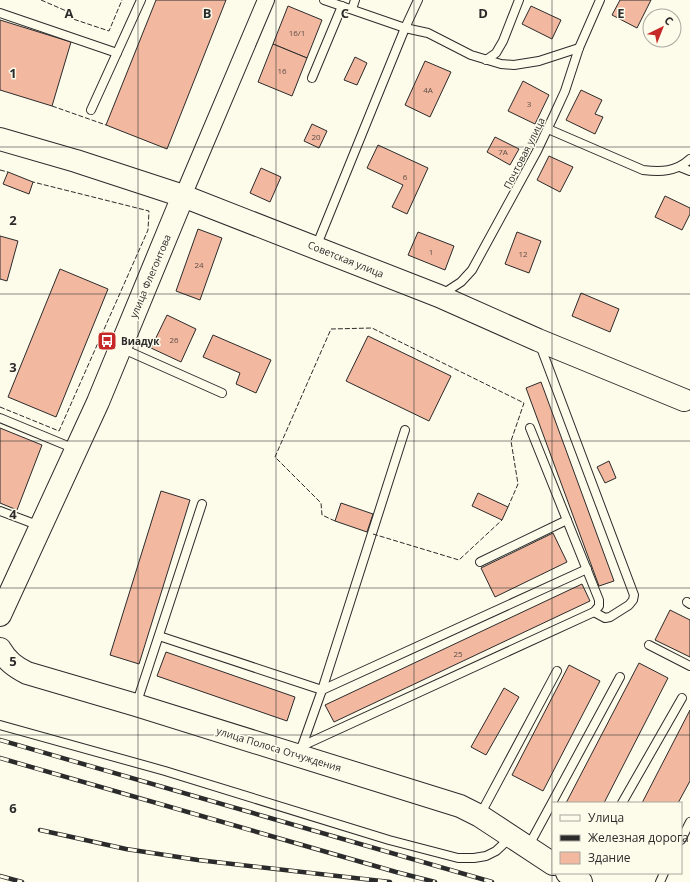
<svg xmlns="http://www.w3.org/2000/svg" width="690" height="882" font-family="'Open Sans',sans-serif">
	<rect width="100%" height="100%" fill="#fdfbea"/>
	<g fill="#f2b8a0" stroke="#2b2b2b">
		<path d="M 156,0 L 226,0 L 167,149 L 106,125 Z"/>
		<path d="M 620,0 L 651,0 L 637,28 L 612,15 Z"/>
		<path d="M 288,6 L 322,20 L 307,58 L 273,44 Z"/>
		<path d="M 531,6 L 561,20 L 552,39 L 522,24 Z"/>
		<path d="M 0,20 L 71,42 L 52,106 L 0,90 Z"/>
		<path d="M 273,44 L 307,58 L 292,96 L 258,82 Z"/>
		<path d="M 355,57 L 367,63 L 357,85 L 344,80 Z"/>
		<path d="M 425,61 L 451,72 L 430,117 L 405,105 Z"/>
		<path d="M 523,81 L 549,95 L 535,124 L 508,111 Z"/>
		<path d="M 581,90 L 602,100 L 595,114 L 603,117 L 595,134 L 566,120 Z"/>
		<path d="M 312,124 L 327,131 L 319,148 L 304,141 Z"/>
		<path d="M 495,137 L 519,149 L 510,165 L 487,152 Z"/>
		<path d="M 378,145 L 428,168 L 407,214 L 392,207 L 403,185 L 367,168 Z"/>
		<path d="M 549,156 L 573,167 L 560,192 L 537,180 Z"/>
		<path d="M 261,168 L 281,177 L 270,202 L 250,193 Z"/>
		<path d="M 8,172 L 33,182 L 29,194 L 3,184 Z"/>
		<path d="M 665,196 L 690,208 L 690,214 L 682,230 L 655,217 Z"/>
		<path d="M 198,229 L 222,238 L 200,300 L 176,291 Z"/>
		<path d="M 418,232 L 454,246 L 445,270 L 408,255 Z"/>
		<path d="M 517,232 L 541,241 L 529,273 L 505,264 Z"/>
		<path d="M 0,236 L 18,241 L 7,281 L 0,279 Z"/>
		<path d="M 60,269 L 108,289 L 56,417 L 8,397 Z"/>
		<path d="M 581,293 L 619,309 L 610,332 L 572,316 Z"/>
		<path d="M 167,315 L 196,329 L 181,362 L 151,348 Z"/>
		<path d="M 213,335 L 271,360 L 256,393 L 236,384 L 240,373 L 203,357 Z"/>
		<path d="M 368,336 L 451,376 L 429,421 L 346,381 Z"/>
		<path d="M 541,382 L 614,581 L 599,586 L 526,388 Z"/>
		<path d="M 0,428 L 42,445 L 17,510 L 0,503 Z"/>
		<path d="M 609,461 L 616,478 L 605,483 L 597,467 Z"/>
		<path d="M 161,491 L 190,500 L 139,664 L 110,655 Z"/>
		<path d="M 478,493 L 508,507 L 502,520 L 472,506 Z"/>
		<path d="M 341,503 L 373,514 L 367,532 L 335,521 Z"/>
		<path d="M 553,533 L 567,562 L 495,597 L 481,568 Z"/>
		<path d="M 582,584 L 590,601 L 334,722 L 325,705 Z"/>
		<path d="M 670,610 L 690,620 L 690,657 L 655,640 Z"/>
		<path d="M 166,652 L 295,697 L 287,721 L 157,676 Z"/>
		<path d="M 639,663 L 668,678 L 604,803 L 566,803 Z"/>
		<path d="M 569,665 L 600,681 L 543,791 L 512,775 Z"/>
		<path d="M 504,688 L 519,697 L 486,755 L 471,747 Z"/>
		<path d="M 690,710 L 690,781 L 678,803 L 642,803 Z"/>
	</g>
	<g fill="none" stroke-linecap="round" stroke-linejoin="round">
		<g stroke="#2b2b2b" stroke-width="10">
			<g id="lane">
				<path d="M 324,0 L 405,28 L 428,33 L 471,55 L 501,64 L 514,65 L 539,61 L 579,48"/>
				<path d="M 352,9 L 355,0"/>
				<path d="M 0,13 L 117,53"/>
				<path d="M 486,60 L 496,53 L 503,41 L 519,0"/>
				<path d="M 312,78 L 342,6"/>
				<path d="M 91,110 L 141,0"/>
				<path d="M 548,129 L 643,170 C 661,172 676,172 690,159"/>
				<path d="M 680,167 L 690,171"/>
				<path d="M 316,247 L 405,28 L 418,0"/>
				<path d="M 441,295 L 461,282 L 472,270 L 537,151 L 554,115 L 565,91 L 579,48 L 600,0"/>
				<path d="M 540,345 L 634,595 L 633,600 L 629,605 L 610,617 L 605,618 L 594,612"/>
				<path d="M 121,348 L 222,393"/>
				<path d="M 0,418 L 75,449"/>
				<path d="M 0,511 L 40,526"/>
				<path d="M 480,562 L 567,520"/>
				<path d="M 687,602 L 690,604"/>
				<path d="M 159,636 L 322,690 L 587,569"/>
				<path d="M 649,645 L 690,666"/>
				<path d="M 136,705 L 202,504"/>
				<path d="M 0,725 L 165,771 L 389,840 L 458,858 L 474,858 L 486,856 L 496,851 L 511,837"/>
				<path d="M 302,746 L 594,612 L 599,606 L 599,600 L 530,428"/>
				<path d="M 301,749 L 322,690 L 405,430"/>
				<path d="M 622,803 L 682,698"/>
				<path d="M 480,815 L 557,671"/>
				<path d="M 681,840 L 690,822"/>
				<path d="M 528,847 L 620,677"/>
				<path d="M 660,882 L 664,873"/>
			</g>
		</g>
		<g stroke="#2b2b2b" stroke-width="18">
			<path id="street" d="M 183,196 L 266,0"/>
		</g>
		<g stroke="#2b2b2b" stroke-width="24">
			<g id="secondary">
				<path d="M 0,139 L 76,161 L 183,196 L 439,296 L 538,340 L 684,400"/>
				<path d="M 0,615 L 98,402 L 183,196"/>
				<path d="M 0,649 C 7,661 15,667 27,673 L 136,705 L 460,806 L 480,816 L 553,864"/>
				<path d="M 567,873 L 581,882"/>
			</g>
		</g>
		<use href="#lane" stroke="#fdfbea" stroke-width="8"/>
		<use href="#street" stroke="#fdfbea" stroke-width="16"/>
		<use href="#secondary" stroke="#fdfbea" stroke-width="22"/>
		<g stroke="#2b2b2b" stroke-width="4.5">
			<g id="rail">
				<path d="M 0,740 L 492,882"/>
				<path d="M 0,758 L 396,872 L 435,882"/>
				<path d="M 40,830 L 126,849 L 198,860 L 390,882"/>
				<path d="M 0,876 L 22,882"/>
			</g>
		</g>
		<use href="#rail" stroke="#fdfbea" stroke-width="3" stroke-dasharray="9" stroke-linecap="butt"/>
		<g stroke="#2b2b2b" stroke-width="1" stroke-dasharray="5 2" stroke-linecap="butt">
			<path d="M 41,0 L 71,13 L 70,18 L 109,31 L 122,0"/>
			<path d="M 52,106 L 106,125"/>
			<path d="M 0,170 L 8,172"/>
			<path d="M 0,407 L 59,431 L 148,230 L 149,211 L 33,182"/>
			<path d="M 335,521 L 322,515 L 321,503 L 275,457 L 331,329 L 372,328 L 524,403 L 511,441 L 518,484 L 508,507"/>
			<path d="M 373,534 L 459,560 L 502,520"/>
		</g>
	</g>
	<path fill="none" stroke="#2b2b2b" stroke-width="1" stroke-opacity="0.55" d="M 138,0 L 138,882M 276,0 L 276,882M 414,0 L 414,882M 552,0 L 552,882M 0,147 L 690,147M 0,294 L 690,294M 0,441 L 690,441M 0,588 L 690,588M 0,735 L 690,735"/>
	<defs>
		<g id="bus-square" transform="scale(1)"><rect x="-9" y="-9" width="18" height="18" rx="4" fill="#c62828" stroke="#fdfbea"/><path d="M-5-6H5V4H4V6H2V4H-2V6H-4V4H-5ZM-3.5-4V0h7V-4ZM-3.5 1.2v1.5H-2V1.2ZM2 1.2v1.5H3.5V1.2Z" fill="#fff"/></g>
	</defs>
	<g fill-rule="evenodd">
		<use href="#bus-square" x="107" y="341"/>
	</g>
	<g text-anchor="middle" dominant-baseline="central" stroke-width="3" stroke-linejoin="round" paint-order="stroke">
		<g font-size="8" fill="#5d4e48">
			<text x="297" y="32">16/1</text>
			<text x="282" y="70">16</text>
			<text x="428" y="89">4А</text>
			<text x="529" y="103">3</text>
			<text x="316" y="136">20</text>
			<text x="503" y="151">7А</text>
			<text x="405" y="176">6</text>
			<text x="431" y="251">1</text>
			<text x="523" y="253">12</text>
			<text x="199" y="264">24</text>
			<text x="174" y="339">26</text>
			<text x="458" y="653">25</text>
		</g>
		<g font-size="10" fill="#2b2b2b" stroke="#fdfbea">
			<text transform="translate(524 153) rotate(-63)">Почтовая улица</text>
			<text transform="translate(346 259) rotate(22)">Советская улица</text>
			<text transform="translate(150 276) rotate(-67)">улица Флегонтова</text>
			<text transform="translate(279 749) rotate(17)">улица Полоса Отчуждения</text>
		</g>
		<g font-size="10" font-weight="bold" fill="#2b2b2b" stroke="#fdfbea" text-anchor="start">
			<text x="121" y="341">Виадук</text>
		</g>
	</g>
	<g font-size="13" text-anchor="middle" font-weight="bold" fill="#2b2b2b" stroke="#fdfbea" stroke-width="3" stroke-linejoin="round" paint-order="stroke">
		<text x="69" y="18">A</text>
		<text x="207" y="18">B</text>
		<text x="345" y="18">C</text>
		<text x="483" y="18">D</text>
		<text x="621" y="18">E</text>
		<text x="13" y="78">1</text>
		<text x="13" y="225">2</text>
		<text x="13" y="372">3</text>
		<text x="13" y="519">4</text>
		<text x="13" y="666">5</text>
		<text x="13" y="813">6</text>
	</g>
	<rect x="552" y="802" width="130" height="72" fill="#fdfbea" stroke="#a9a89e"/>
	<rect x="560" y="815" width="20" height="6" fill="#fdfbea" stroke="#a9a89e"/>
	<text x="588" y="822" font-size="12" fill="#2b2b2b">Улица</text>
	<rect x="560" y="835" width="20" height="6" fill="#2b2b2b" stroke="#a9a89e"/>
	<text x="588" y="842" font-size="12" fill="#2b2b2b">Железная дорога</text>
	<rect x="560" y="852" width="20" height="12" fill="#f2b8a0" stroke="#a9a89e"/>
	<text x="588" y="862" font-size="12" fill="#2b2b2b">Здание</text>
	<g transform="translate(662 28) rotate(43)"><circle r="19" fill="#fdfbea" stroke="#a9a89e"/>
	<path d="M0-3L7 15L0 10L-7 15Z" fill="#c62828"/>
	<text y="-6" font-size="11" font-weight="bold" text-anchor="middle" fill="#2b2b2b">С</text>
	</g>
</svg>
